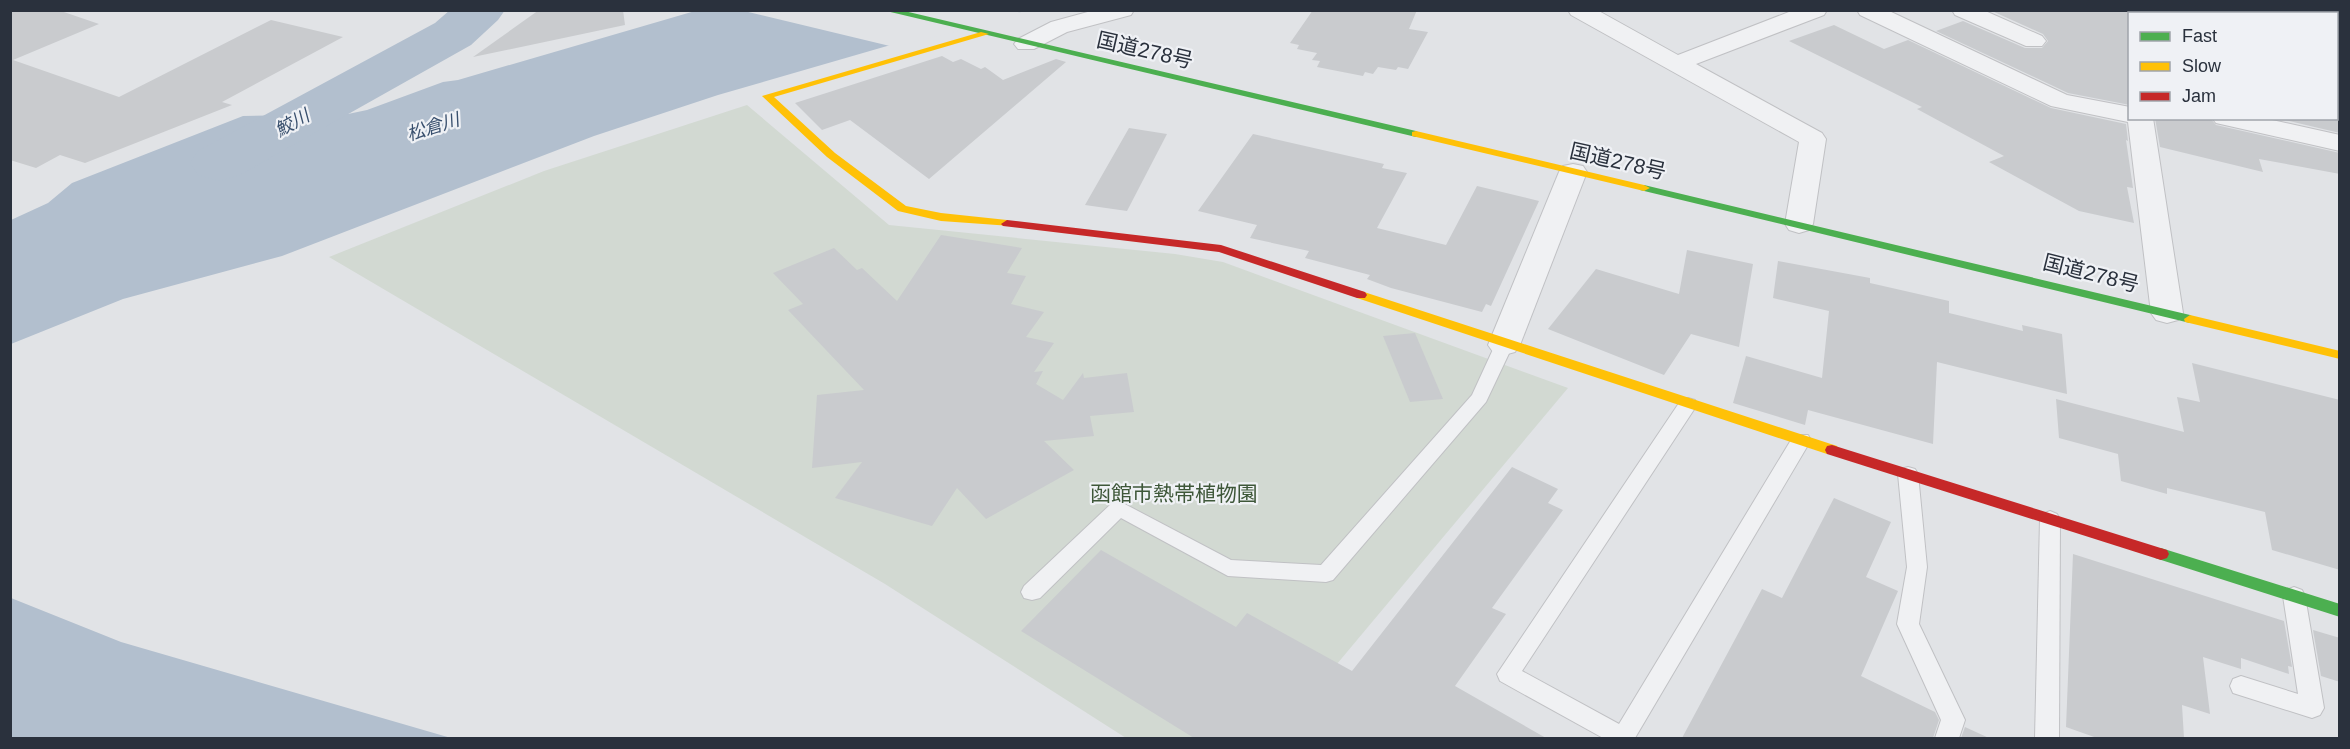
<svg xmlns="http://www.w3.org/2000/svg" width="2350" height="749" font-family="Arial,'Noto Sans JP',sans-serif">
	<rect width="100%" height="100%" fill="#e1e3e6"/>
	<path fill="#d2d9d2" d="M 747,105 L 889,225 L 1175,254 L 1223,262 L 1568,388 L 1275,738 L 1126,738 L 885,584 L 329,257 L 544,171 Z"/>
	<g fill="#b2bfce">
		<path d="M 695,11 L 1025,11 L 894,44 L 718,95 L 594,136 L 282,256 L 123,299 L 11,344 L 11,220 L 48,203 L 72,183 L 243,116 L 348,114 L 367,110 L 443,82 L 458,80 Z"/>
		<path d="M 11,598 L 121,642 L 451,738 L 11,738 Z"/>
	</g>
	<path fill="#e1e3e6" d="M 1010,10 L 1025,14 L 894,47 L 744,11 Z"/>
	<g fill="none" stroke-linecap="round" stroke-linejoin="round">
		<path fill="#b2bfce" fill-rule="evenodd" d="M 450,10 L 505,10 L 498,20 L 471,45 L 240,175 L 219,181 L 198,175 L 190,163 L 198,151 L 435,23 Z"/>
	</g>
	<g fill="#c9cbce">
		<path d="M 10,10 L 58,10 L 99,24 L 13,60 L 119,97 L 271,20 L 343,37 L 222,102 L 232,105 L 85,163 L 60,155 L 36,168 L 10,160 Z"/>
		<path d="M 539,10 L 623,10 L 625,25 L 473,57 Z"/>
		<path d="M 1313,10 L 1417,10 L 1409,29 L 1428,32 L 1408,69 L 1398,67 L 1396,70 L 1378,67 L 1373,74 L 1365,72 L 1363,76 L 1317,67 L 1320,61 L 1312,60 L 1317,53 L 1297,49 L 1299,45 L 1290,43 Z"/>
		<path d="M 2130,10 L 2130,105 L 2068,93 L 1936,31 L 1963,21 L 2025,48 L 2042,48 L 2048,41 L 2043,34 L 1992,11 Z"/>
		<path d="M 1834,25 L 1884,49 L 1908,40 L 2051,108 L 2126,124 L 2128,141 L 2126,140 L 2133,188 L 2127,187 L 2134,223 L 2079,211 L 1989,162 L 2004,156 L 1917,109 L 1922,107 L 1789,41 Z"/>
		<path d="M 942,56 L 953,62 L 961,59 L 981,69 L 985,67 L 1003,80 L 1056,59 L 1066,62 L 929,179 L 850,120 L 822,130 L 795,103 Z"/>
		<path d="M 2155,118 L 2210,118 L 2216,125 L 2340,153 L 2340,174 L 2259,159 L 2263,172 L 2160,147 Z"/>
		<path d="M 2276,118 L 2340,118 L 2340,133 Z"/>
		<path d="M 1129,128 L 1167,134 L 1127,211 L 1085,205 Z"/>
		<path d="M 1253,134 L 1384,164 L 1382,168 L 1407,173 L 1377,228 L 1446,245 L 1477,186 L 1539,201 L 1491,306 L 1486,304 L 1482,312 L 1391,288 L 1367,279 L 1370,275 L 1305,258 L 1309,251 L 1250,238 L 1257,225 L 1198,211 Z"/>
		<path d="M 941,235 L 1022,248 L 1007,273 L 1026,276 L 1011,304 L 1044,312 L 1026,337 L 1054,343 L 1034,372 L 1043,371 L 1036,384 L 1063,400 L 1083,373 L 1084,378 L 1127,373 L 1134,412 L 1090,416 L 1094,436 L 1044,441 L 1074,470 L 986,519 L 957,488 L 932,526 L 835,498 L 862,462 L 812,468 L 817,395 L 864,390 L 788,310 L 803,304 L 773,273 L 834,248 L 857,270 L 862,268 L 897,301 Z"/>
		<path d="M 1687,250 L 1753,264 L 1739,347 L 1691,334 L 1664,375 L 1548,329 L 1596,269 L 1679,294 Z"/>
		<path d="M 1778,261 L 1870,278 L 1870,283 L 1949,301 L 1949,313 L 2023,331 L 2022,325 L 2062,334 L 2067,394 L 1937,362 L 1933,444 L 1808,410 L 1805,425 L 1733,403 L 1746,356 L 1822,378 L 1829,311 L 1773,298 Z"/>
		<path d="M 1415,333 L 1443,399 L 1410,402 L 1383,336 Z"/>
		<path d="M 2192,363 L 2340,400 L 2340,570 L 2272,550 L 2265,512 L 2167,488 L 2167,494 L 2121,481 L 2118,454 L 2059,438 L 2056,399 L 2184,432 L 2177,397 L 2200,402 Z"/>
		<path d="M 1512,467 L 1558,489 L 1548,503 L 1563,510 L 1492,608 L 1506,614 L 1455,686 L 1546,738 L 1194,738 L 1021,631 L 1101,550 L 1236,627 L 1247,613 L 1352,671 Z"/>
		<path d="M 1834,498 L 1891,522 L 1866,577 L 1898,591 L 1861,676 L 1935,712 L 1939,720 L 1933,738 L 1682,738 L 1762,589 L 1782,598 Z"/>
		<path d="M 2073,554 L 2284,621 L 2292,667 L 2288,666 L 2289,674 L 2241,658 L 2241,669 L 2203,657 L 2210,714 L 2182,705 L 2184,738 L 2097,738 L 2066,727 Z"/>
		<path d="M 2313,630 L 2340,638 L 2340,682 L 2321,676 Z"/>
		<path d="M 1965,727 L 1989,738 L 1961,738 Z"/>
	</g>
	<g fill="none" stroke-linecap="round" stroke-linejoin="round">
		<g stroke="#c0c1c4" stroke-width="2">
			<g id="lane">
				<path d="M 2214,10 L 2229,10 L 2226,14 L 2211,14 Z"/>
				<path d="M 1504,339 L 1513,345 L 1486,402 L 1333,580 L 1326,582 L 1228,576 L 1121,518 L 1040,598 L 1032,600 L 1024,598 L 1021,592 L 1024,586 L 1112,503 L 1119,501 L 1231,560 L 1321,565 L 1472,395 L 1495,345 Z"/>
				<path d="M 1688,398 L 1695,400 L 1697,404 L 1695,408 L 1522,671 L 1619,724 L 1794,435 L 1808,435 L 1811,440 L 1635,738 L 1603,738 L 1500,681 L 1497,674 L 1681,400 Z"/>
				<path d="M 1908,467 L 1915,469 L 1918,474 L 1927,567 L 1919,624 L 1965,720 L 1959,738 L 1935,738 L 1941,720 L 1897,624 L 1907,567 L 1898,474 L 1901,469 Z"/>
				<path d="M 2050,511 L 2057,514 L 2060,519 L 2059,738 L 2035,738 L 2040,519 L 2043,514 Z"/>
				<path d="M 2294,587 L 2302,590 L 2305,596 L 2324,708 L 2320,715 L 2312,718 L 2233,693 L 2230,686 L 2233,679 L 2241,676 L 2298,694 L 2283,596 L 2286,590 Z"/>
			</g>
		</g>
		<g stroke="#c0c1c4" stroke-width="2">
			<g id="street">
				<path d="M 1095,10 L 1134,10 L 1131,15 L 1067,32 L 1034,49 L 1018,49 L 1014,44 L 1018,39 L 1051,22 Z"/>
				<path d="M 1568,10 L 1597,10 L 1678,55 L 1794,10 L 1827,10 L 1824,15 L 1696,64 L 1822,133 L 1826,139 L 1813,224 L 1809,230 L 1799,233 L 1789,230 L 1785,224 L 1799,142 L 1571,15 Z"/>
				<path d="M 1857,10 L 1887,10 L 2067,95 L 2130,107 L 2130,118 L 2153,118 L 2183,313 L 2178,320 L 2167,323 L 2156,320 L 2151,313 L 2128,122 L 2051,106 L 1860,15 Z"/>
				<path d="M 1952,10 L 1983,10 L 2042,36 L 2046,41 L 2042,46 L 2026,46 L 1955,15 Z"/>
				<path d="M 2323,10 L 2340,10 L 2340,20 L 2336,19 L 2336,14 L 2325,14 Z"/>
				<rect x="2336" y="79" width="4" height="14"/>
				<path d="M 2212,118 L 2263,118 L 2340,135 L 2340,151 L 2216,123 Z"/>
				<path d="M 1573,164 L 1583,166 L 1587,172 L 1520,345 L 1515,352 L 1504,355 L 1493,352 L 1488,345 L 1559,172 L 1563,166 Z"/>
			</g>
		</g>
		<use href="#lane" fill="#f0f1f3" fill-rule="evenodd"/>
		<use href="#street" fill="#f0f1f3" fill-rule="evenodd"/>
		<g fill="#4caf50" fill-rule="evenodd">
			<path d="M 882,10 L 900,10 L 1416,131 L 1421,134 L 1416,137 Z"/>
			<path d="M 1644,185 L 2190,315 L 2196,319 L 2190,323 L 1640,190 L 1640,186 Z"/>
			<path d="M 2161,548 L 2340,604 L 2340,617 L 2155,558 L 2153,554 L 2155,550 Z"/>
		</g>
		<g fill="#ffc107" fill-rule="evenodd">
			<path d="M 981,32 L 989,34 L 774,97 L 835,153 L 906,206 L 941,213 L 1007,220 L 1013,224 L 1011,226 L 941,221 L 898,211 L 827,157 L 762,96 Z"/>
			<path d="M 1416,131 L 1644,185 L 1650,188 L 1644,191 L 1412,136 L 1412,132 Z"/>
			<path d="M 1361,291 L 1837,446 L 1839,450 L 1837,454 L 1827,454 L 1357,298 L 1355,295 Z"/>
			<path d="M 2190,315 L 2340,351 L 2340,359 L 2185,322 L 2184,319 Z"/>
		</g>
		<g fill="#c62828" fill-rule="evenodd">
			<path d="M 1007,220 L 1221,245 L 1365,292 L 1367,295 L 1365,298 L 1357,298 L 1219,252 L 1003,226 L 1001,224 Z"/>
			<path d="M 1832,445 L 2167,550 L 2169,554 L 2167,558 L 2161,560 L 1827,454 L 1825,450 L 1827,446 Z"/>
		</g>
	</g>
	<g text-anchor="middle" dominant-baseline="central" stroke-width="4.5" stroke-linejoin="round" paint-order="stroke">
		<g font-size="18" font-style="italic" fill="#384f6d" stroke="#eff1f5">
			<text transform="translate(292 123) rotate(-29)">鮫川</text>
			<text transform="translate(433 127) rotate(-17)">松倉川</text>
		</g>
		<g font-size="21" fill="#2a313d" stroke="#eff1f5">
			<text transform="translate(1145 50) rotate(13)">国道278号</text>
			<text transform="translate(1618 161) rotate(13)">国道278号</text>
			<text transform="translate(2091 273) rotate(14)">国道278号</text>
		</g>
		<g font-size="21" fill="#3e5739" stroke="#eff1f5">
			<text x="1174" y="493">函館市熱帯植物園</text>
		</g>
	</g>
	<rect width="2350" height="749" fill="none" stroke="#2a313d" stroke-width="24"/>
	<rect x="2128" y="12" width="210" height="108" fill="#eff1f5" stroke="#a0a4ab" stroke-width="1.5"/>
	<rect x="2140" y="32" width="30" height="9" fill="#4caf50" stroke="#a0a4ab" stroke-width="1.5"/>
	<text x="2182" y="42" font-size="18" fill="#2a313d">Fast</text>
	<rect x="2140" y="62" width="30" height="9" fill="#ffc107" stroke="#a0a4ab" stroke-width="1.5"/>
	<text x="2182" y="72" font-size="18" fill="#2a313d">Slow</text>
	<rect x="2140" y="92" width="30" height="9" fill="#c62828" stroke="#a0a4ab" stroke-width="1.5"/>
	<text x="2182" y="102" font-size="18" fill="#2a313d">Jam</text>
</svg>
